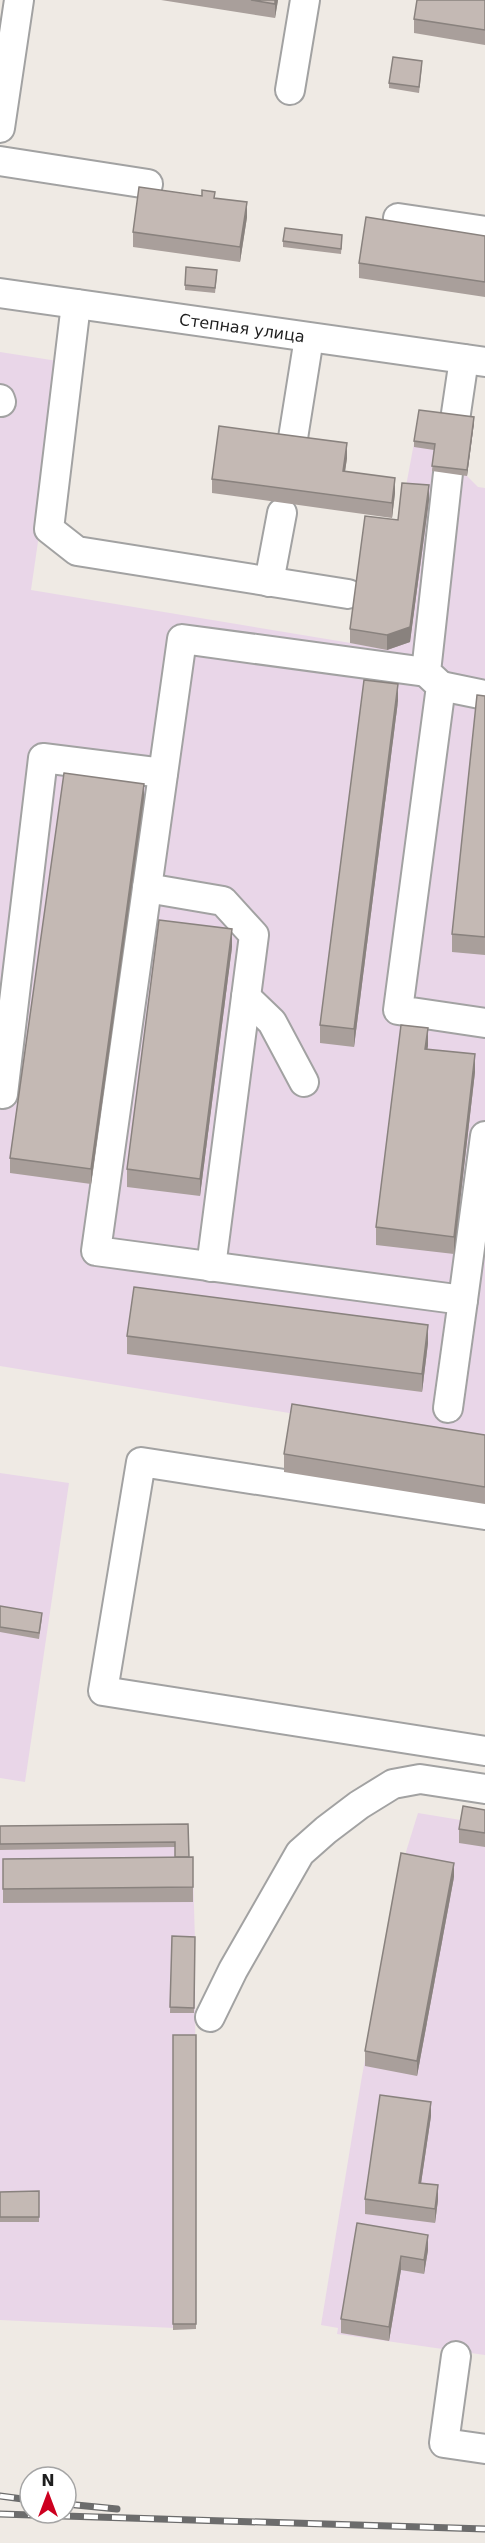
<svg xmlns="http://www.w3.org/2000/svg" width="485" height="2543" font-family="'DejaVu Sans',sans-serif">
	<rect width="100%" height="100%" fill="#efeae4"/>
	<g fill="#e9d6e8">
		<path d="M 0,352 L 64,362 L 31,590 L 387,649 L 404,497 L 419,416 L 474,423 L 467,476 L 478,487 L 485,488 L 485,1445 L 0,1366 Z"/>
		<path d="M 0,1473 L 69,1483 L 25,1782 L 0,1778 Z"/>
		<path d="M 418,1813 L 485,1824 L 485,2355 L 337,2334 L 338,2328 L 321,2325 L 362,2076 L 401,1868 Z"/>
		<path d="M 188,1829 L 189,1868 L 193,1872 L 195,1942 L 196,2329 L 0,2320 L 0,1831 Z"/>
	</g>
	<g fill="none" stroke-linecap="round" stroke-linejoin="round">
		<g stroke="#a2a2a2" stroke-width="32">
			<g id="minor">
				<path d="M 290,90 L 305,0"/>
				<path d="M 0,128 L 19,0"/>
				<path d="M 0,161 L 148,184"/>
				<path d="M 398,218 L 485,231"/>
				<path d="M 0,293 L 485,362"/>
				<path d="M 76,304 L 49,529 L 77,551 L 348,594"/>
				<path d="M 0,399 L 1,402"/>
				<path d="M 455,420 L 464,359"/>
				<path d="M 293,438 L 309,338"/>
				<path d="M 448,473 L 426,672 L 441,686 L 398,1010 L 485,1023"/>
				<path d="M 269,582 L 282,513"/>
				<path d="M 426,672 L 182,639 L 96,1251 L 463,1300 L 485,1136"/>
				<path d="M 441,686 L 485,695"/>
				<path d="M 147,888 L 223,901 L 254,935 L 211,1267"/>
				<path d="M 246,997 L 272,1022 L 304,1082"/>
				<path d="M 3,1094 L 43,758 L 163,773"/>
				<path d="M 448,1408 L 463,1300"/>
				<path d="M 485,1515 L 141,1462 L 103,1691 L 485,1751"/>
				<path d="M 210,2017 L 233,1970 L 300,1853 L 326,1830 L 359,1805 L 393,1784 L 420,1779 L 485,1789"/>
				<path d="M 456,2356 L 444,2443 L 485,2449"/>
			</g>
		</g>
		<use href="#minor" stroke="#fff" stroke-width="28"/>
		<g stroke="#6c6c6c" stroke-width="7">
			<g id="rail">
				<path d="M 0,2496 L 30,2500"/>
				<path d="M 66,2504 L 117,2509"/>
				<path d="M 0,2514 L 485,2529"/>
			</g>
		</g>
		<use href="#rail" stroke="#fff" stroke-width="4.5" stroke-dasharray="14" stroke-linecap="butt"/>
	</g>
	<g fill="#a99f9b">
		<path d="M 161,0 L 278,0 L 275,18 Z"/>
		<path d="M 485,0 L 485,45 L 414,33 L 414,19 Z"/>
		<path d="M 422,66 L 419,93 L 389,88 L 389,83 Z"/>
		<path d="M 202,196 L 215,198 L 247,217 L 240,262 L 133,247 L 133,232 Z"/>
		<path d="M 485,236 L 485,297 L 359,278 L 359,263 Z"/>
		<path d="M 342,240 L 341,254 L 283,247 L 283,241 Z"/>
		<path d="M 217,275 L 215,293 L 185,290 L 185,285 Z"/>
		<path d="M 474,423 L 467,476 L 432,471 L 434,450 L 414,447 L 414,441 Z"/>
		<path d="M 347,458 L 345,471 L 395,493 L 392,518 L 212,493 L 212,479 Z"/>
		<path d="M 429,500 L 410,642 L 387,650 L 350,643 L 350,629 L 398,520 Z"/>
		<path d="M 485,696 L 485,955 L 452,952 L 452,934 Z"/>
		<path d="M 398,701 L 354,1047 L 320,1043 L 320,1025 Z"/>
		<path d="M 144,798 L 91,1184 L 10,1173 L 10,1158 Z"/>
		<path d="M 232,947 L 200,1196 L 127,1187 L 127,1169 Z"/>
		<path d="M 428,1046 L 427,1049 L 475,1072 L 454,1254 L 376,1245 L 376,1227 Z"/>
		<path d="M 127,1336 L 428,1343 L 422,1392 L 127,1354 Z"/>
		<path d="M 485,1435 L 485,1504 L 284,1472 L 284,1454 Z"/>
		<path d="M 0,1606 L 42,1618 L 39,1639 L 0,1632 Z"/>
		<path d="M 485,1810 L 485,1847 L 459,1843 L 459,1829 Z"/>
		<path d="M 188,1824 L 189,1857 L 193,1857 L 193,1902 L 3,1903 L 3,1859 L 175,1857 L 175,1847 L 0,1850 L 0,1826 Z"/>
		<path d="M 454,1877 L 417,2076 L 365,2066 L 365,2051 Z"/>
		<path d="M 172,1936 L 195,1937 L 194,2013 L 170,2013 Z"/>
		<path d="M 173,2035 L 196,2035 L 196,2329 L 173,2330 Z"/>
		<path d="M 431,2116 L 421,2183 L 438,2200 L 435,2223 L 365,2214 L 365,2199 Z"/>
		<path d="M 39,2191 L 39,2222 L 0,2222 L 0,2192 Z"/>
		<path d="M 357,2223 L 428,2250 L 424,2274 L 401,2270 L 389,2341 L 341,2333 L 341,2319 Z"/>
	</g>
	<g fill="#89827e">
		<path d="M 275,0 L 278,0 L 275,18 Z"/>
		<path d="M 247,202 L 247,217 L 240,262 L 240,247 Z"/>
		<path d="M 474,417 L 474,423 L 467,476 L 467,470 Z"/>
		<path d="M 347,443 L 347,458 L 343,485 L 343,471 Z"/>
		<path d="M 395,478 L 395,493 L 392,518 L 392,503 Z"/>
		<path d="M 429,485 L 429,500 L 410,642 L 387,650 L 387,635 Z"/>
		<path d="M 398,684 L 398,701 L 354,1047 L 354,1029 Z"/>
		<path d="M 144,784 L 144,798 L 91,1184 L 91,1169 Z"/>
		<path d="M 232,929 L 232,947 L 200,1196 L 200,1179 Z"/>
		<path d="M 428,1028 L 428,1046 L 425,1066 L 425,1049 Z"/>
		<path d="M 475,1054 L 475,1072 L 454,1254 L 454,1237 Z"/>
		<path d="M 428,1325 L 428,1343 L 422,1392 L 422,1374 Z"/>
		<path d="M 454,1863 L 454,1877 L 417,2076 L 417,2061 Z"/>
		<path d="M 431,2102 L 431,2116 L 419,2197 L 419,2183 Z"/>
		<path d="M 438,2185 L 438,2200 L 435,2223 L 435,2209 Z"/>
		<path d="M 428,2235 L 428,2250 L 424,2274 L 424,2260 Z"/>
		<path d="M 401,2256 L 401,2270 L 389,2341 L 389,2327 Z"/>
	</g>
	<g fill="#c4b9b4" stroke="#89827e" stroke-width="1.5">
		<path d="M 251,0 L 275,0 L 275,4 Z"/>
		<path d="M 417,0 L 485,0 L 485,30 L 414,19 Z"/>
		<path d="M 393,57 L 422,61 L 419,87 L 389,83 Z"/>
		<path d="M 139,187 L 202,196 L 202,190 L 215,192 L 214,198 L 247,202 L 240,247 L 133,232 Z"/>
		<path d="M 366,217 L 485,236 L 485,282 L 359,263 Z"/>
		<path d="M 285,228 L 342,235 L 341,249 L 283,241 Z"/>
		<path d="M 186,267 L 217,270 L 215,288 L 185,285 Z"/>
		<path d="M 419,410 L 474,417 L 467,470 L 432,466 L 435,444 L 414,441 Z"/>
		<path d="M 219,426 L 347,443 L 343,471 L 395,478 L 392,503 L 212,479 Z"/>
		<path d="M 402,483 L 429,485 L 410,627 L 387,635 L 350,629 L 365,516 L 398,520 Z"/>
		<path d="M 364,680 L 398,684 L 354,1029 L 320,1025 Z"/>
		<path d="M 477,695 L 485,696 L 485,937 L 452,934 Z"/>
		<path d="M 64,773 L 144,784 L 91,1169 L 10,1158 Z"/>
		<path d="M 159,920 L 232,929 L 200,1179 L 127,1169 Z"/>
		<path d="M 401,1025 L 428,1028 L 425,1049 L 475,1054 L 454,1237 L 376,1227 Z"/>
		<path d="M 134,1287 L 428,1325 L 422,1374 L 127,1336 Z"/>
		<path d="M 292,1404 L 485,1435 L 485,1487 L 284,1454 Z"/>
		<path d="M 0,1606 L 42,1613 L 39,1633 L 0,1627 Z"/>
		<path d="M 463,1806 L 485,1810 L 485,1833 L 459,1829 Z"/>
		<path d="M 188,1824 L 189,1857 L 175,1857 L 175,1842 L 0,1844 L 0,1826 Z"/>
		<path d="M 401,1853 L 454,1863 L 417,2061 L 365,2051 Z"/>
		<path d="M 193,1857 L 193,1887 L 3,1889 L 3,1859 Z"/>
		<path d="M 172,1936 L 195,1937 L 194,2008 L 170,2007 Z"/>
		<rect x="173" y="2035" width="23" height="289"/>
		<path d="M 380,2095 L 431,2102 L 419,2183 L 438,2185 L 435,2209 L 365,2199 Z"/>
		<path d="M 39,2191 L 39,2217 L 0,2217 L 0,2192 Z"/>
		<path d="M 357,2223 L 428,2235 L 424,2260 L 401,2256 L 389,2327 L 341,2319 Z"/>
	</g>
	<g text-anchor="middle" dominant-baseline="central" stroke-width="4.5" stroke-linejoin="round" paint-order="stroke">
		<g font-size="16" fill="#1e1e1e" stroke="#fff">
			<text transform="translate(242 328) rotate(8)">Степная улица</text>
		</g>
	</g>
	<g transform="translate(48 2495)"><circle r="28" fill="#ffffff" stroke="#a5a5a5" stroke-width="1.5"/>
	<path d="M0-4.5L10 22L0 15L-10 22Z" fill="#cd001f"/>
	<text y="-9" font-size="16" font-weight="bold" text-anchor="middle" fill="#1e1e1e">N</text>
	</g>
</svg>
